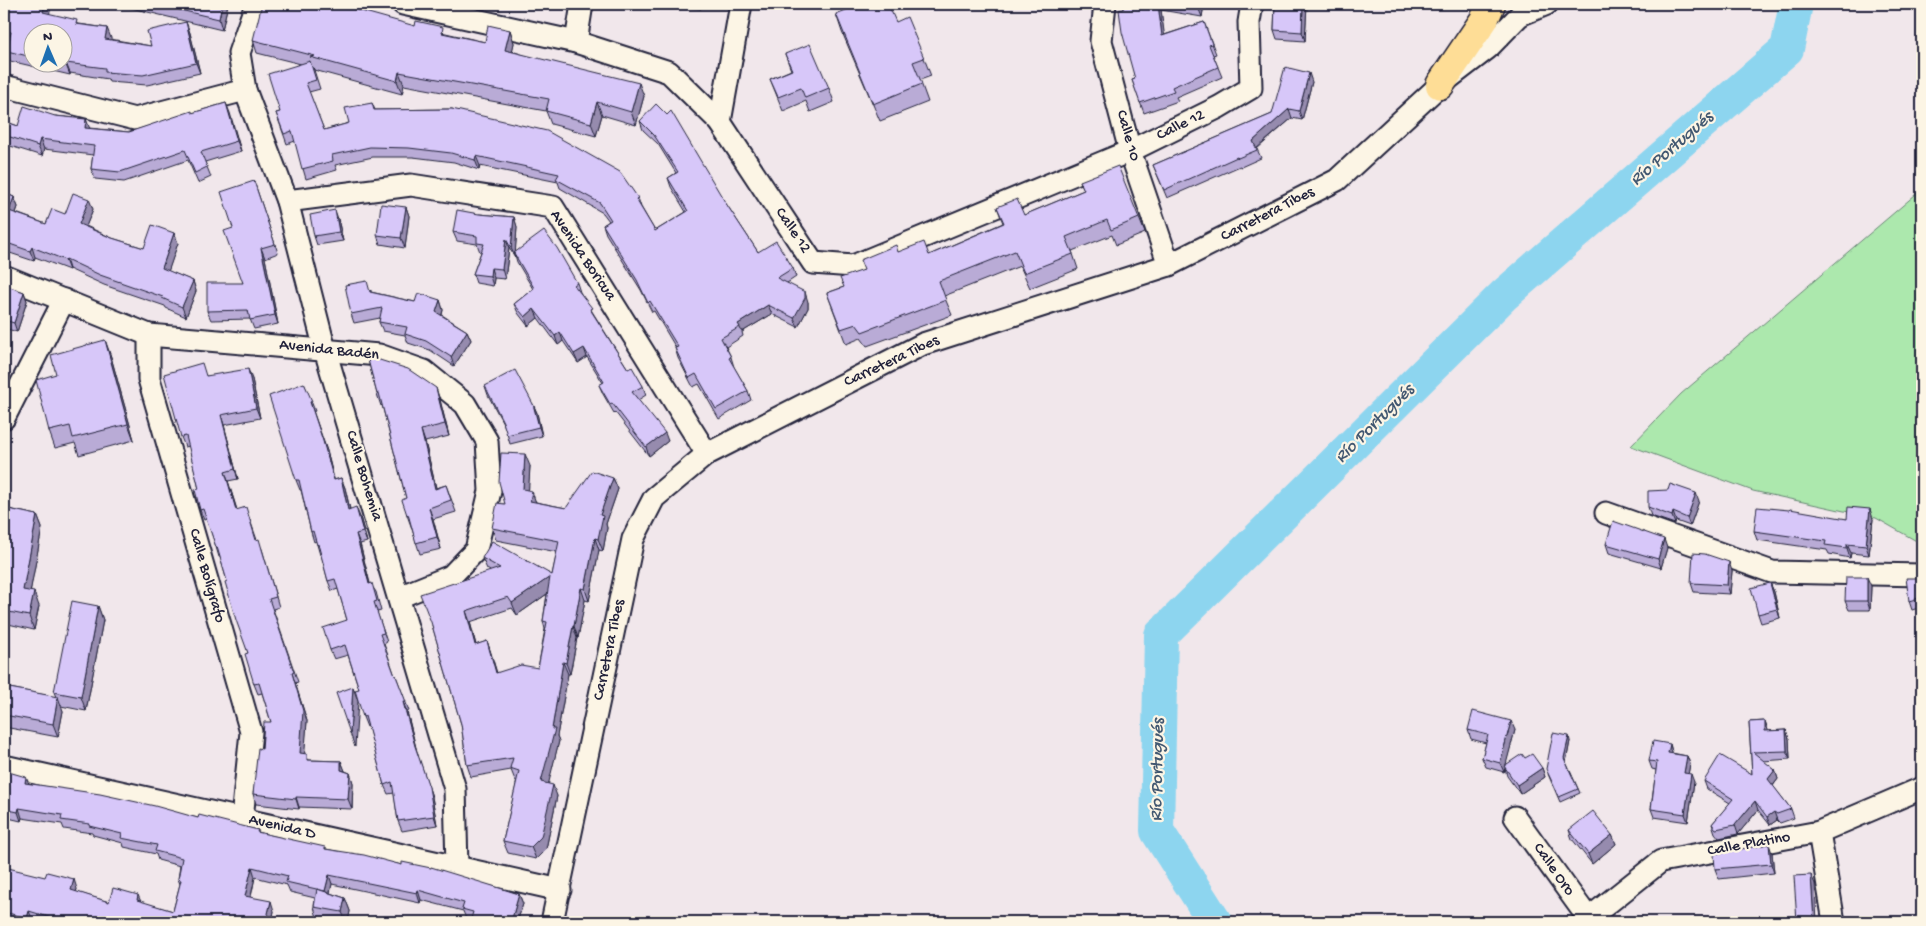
<svg xmlns="http://www.w3.org/2000/svg" width="1926" height="926" font-family="'Gochi Hand',sans-serif">
	<rect width="100%" height="100%" fill="#f1e7eb"/>
	<filter id="ink" filterUnits="userSpaceOnUse"><feTurbulence type="fractalNoise" baseFrequency=".02" numOctaves="2"/><feDisplacementMap in="SourceGraphic" scale="10" xChannelSelector="R" yChannelSelector="G"/><feConvolveMatrix kernelMatrix="1 2 1 2 8 2 1 2 1" color-interpolation-filters="sRGB"/></filter>
	<g filter="url(#ink)">
		<path fill="#ace8ad" stroke="#678574" d="M 1922,189 L 1922,542 L 1920,543 L 1876,518 L 1753,491 L 1631,446 L 1681,394 Z"/>
		<g fill="none" stroke-linecap="round" stroke-linejoin="round">
			<path stroke="#8dd5ef" stroke-width="34" d="M 1215,922 L 1157,831 L 1161,635 L 1504,295 L 1787,49 L 1796,4"/>
			<g stroke="#22223b" stroke-width="25">
				<g id="minor">
					<path d="M 256,4 L 239,53 L 245,90 L 287,201 L 325,350 L 455,789 L 457,867"/>
					<path d="M 403,4 L 576,42 L 669,72 L 720,122 L 813,263 L 853,266 L 1130,151 L 1219,107 L 1251,88 L 1249,22 L 1252,4"/>
					<path d="M 1105,4 L 1101,41 L 1130,151 L 1169,265"/>
					<path d="M 1520,15 L 1547,4"/>
					<path d="M 576,42 L 582,4"/>
					<path d="M 4,86 L 135,119 L 245,90"/>
					<path d="M 720,122 L 741,4"/>
					<path d="M 287,201 L 411,185 L 553,207 L 707,454"/>
					<path d="M 4,276 L 149,335 L 379,355 L 424,371 L 465,404 L 487,441 L 490,491 L 476,550 L 451,576 L 399,597"/>
					<path d="M 149,335 L 149,379 L 251,732 L 242,819"/>
					<path d="M 4,418 L 64,300"/>
					<path d="M 1606,513 L 1772,572 L 1922,575"/>
					<path d="M 4,766 L 560,890"/>
					<path d="M 1515,817 L 1591,922"/>
					<path d="M 1819,832 L 1834,922"/>
					<path d="M 1588,919 L 1661,861 L 1819,832 L 1922,788"/>
					<path d="M 552,922 L 633,539 L 654,498 L 707,454 L 923,344 L 1169,265 L 1337,180 L 1440,85 L 1488,48 L 1520,15 L 1528,4"/>
				</g>
			</g>
			<g stroke="#22223b" stroke-width="31">
				<path id="highway" d="M 1440,85 L 1484,20 L 1491,4"/>
			</g>
			<use href="#minor" stroke="#fcf5e5" stroke-width="21"/>
			<use href="#highway" stroke="#fedd96" stroke-width="28"/>
		</g>
		<g fill="#b9abd6" stroke="#22223b" fill-rule="evenodd">
			<path d="M 4,4 L 49,14 L 79,24 L 107,28 L 110,39 L 151,46 L 186,22 L 190,33 L 200,73 L 147,85 L 109,82 L 108,79 L 70,73 L 70,75 L 10,61 L 7,51 L 9,41 L 4,39 ZM 32,32 L 62,62 L 32,62 Z"/>
			<path d="M 106,4 L 228,4 L 222,30 L 127,7 Z"/>
			<path d="M 666,4 L 701,4 L 701,9 L 666,5 Z"/>
			<path d="M 1124,4 L 1204,4 L 1202,17 L 1161,10 L 1164,35 L 1204,22 L 1216,54 L 1213,55 L 1222,77 L 1176,97 L 1178,101 L 1144,113 L 1132,80 L 1135,79 L 1123,9 Z"/>
			<path d="M 1275,4 L 1307,4 L 1305,41 L 1277,39 L 1274,30 Z"/>
			<path d="M 836,14 L 896,22 L 924,58 L 931,76 L 920,80 L 928,102 L 880,121 L 842,32 Z"/>
			<path d="M 415,26 L 485,42 L 510,30 L 514,43 L 512,51 L 644,96 L 636,125 L 602,115 L 596,136 L 551,124 L 546,111 L 404,85 L 402,94 L 314,70 L 313,67 L 320,89 L 309,92 L 324,130 L 349,123 L 372,103 L 375,110 L 452,109 L 641,207 L 655,231 L 686,212 L 671,187 L 668,178 L 676,173 L 658,144 L 643,130 L 640,121 L 725,202 L 758,252 L 793,268 L 796,277 L 787,283 L 808,302 L 808,308 L 798,327 L 772,314 L 742,332 L 743,336 L 726,347 L 731,357 L 734,367 L 748,391 L 751,400 L 719,419 L 699,384 L 693,387 L 678,358 L 675,348 L 676,348 L 654,311 L 652,312 L 641,290 L 606,234 L 603,225 L 609,221 L 603,213 L 560,188 L 558,182 L 480,166 L 479,170 L 454,162 L 413,157 L 373,157 L 335,165 L 337,170 L 306,179 L 295,141 L 287,144 L 276,113 L 280,112 L 301,64 L 257,53 L 253,40 Z"/>
			<path d="M 785,54 L 829,88 L 834,102 L 810,112 L 806,101 L 783,111 L 770,79 L 791,70 Z"/>
			<path d="M 1312,82 L 1302,120 L 1292,118 L 1257,149 L 1261,158 L 1241,167 L 1240,166 L 1167,198 L 1153,165 L 1272,114 Z"/>
			<path d="M 226,103 L 241,151 L 205,162 L 211,177 L 198,183 L 188,160 L 124,182 L 95,179 L 91,169 L 93,155 L 44,149 L 42,156 L 4,144 L 4,121 L 18,126 L 55,116 L 86,119 L 89,128 L 129,132 Z"/>
			<path d="M 254,181 L 278,253 L 265,258 L 278,324 L 254,329 L 250,319 L 211,320 L 207,311 L 243,283 L 233,228 Z"/>
			<path d="M 1080,181 L 1139,218 L 1145,233 L 1116,245 L 1112,235 L 1072,251 L 1078,269 L 1030,288 L 1020,266 L 944,296 L 952,315 L 867,346 L 861,338 L 846,344 L 827,293 L 844,287 L 864,270 L 898,252 L 929,255 L 1003,223 L 997,207 L 1024,215 L 1084,190 Z"/>
			<path d="M 4,193 L 14,197 L 18,207 L 16,213 L 46,224 L 65,214 L 93,209 L 86,226 L 112,238 L 144,248 L 174,233 L 178,243 L 168,271 L 193,281 L 196,291 L 186,317 L 166,308 L 165,306 L 104,285 L 69,269 L 69,270 L 35,257 L 34,261 L 7,252 L 6,247 L 4,247 Z"/>
			<path d="M 406,207 L 409,216 L 405,248 L 380,244 L 377,235 Z"/>
			<path d="M 479,214 L 514,217 L 517,227 L 515,252 L 577,283 L 580,292 L 628,369 L 643,386 L 646,395 L 638,400 L 668,441 L 649,456 L 615,412 L 614,413 L 603,394 L 599,385 L 603,383 L 587,357 L 578,363 L 563,341 L 558,345 L 538,318 L 528,326 L 518,313 L 514,304 L 533,289 L 517,262 L 515,255 L 515,257 L 509,248 L 505,279 L 494,278 L 493,286 L 476,283 L 473,274 L 481,252 L 480,252 L 477,244 L 457,241 L 453,232 Z"/>
			<path d="M 338,219 L 343,241 L 317,245 L 314,236 Z"/>
			<path d="M 4,285 L 24,292 L 27,301 L 17,332 L 4,328 Z"/>
			<path d="M 371,290 L 371,292 L 415,302 L 440,300 L 443,310 L 442,315 L 467,331 L 471,340 L 454,366 L 430,350 L 408,343 L 405,335 L 383,331 L 379,322 L 380,318 L 354,323 L 351,314 Z"/>
			<path d="M 105,340 L 111,357 L 134,440 L 79,455 L 75,443 L 55,448 L 49,431 L 56,374 Z"/>
			<path d="M 367,356 L 440,400 L 449,436 L 425,442 L 436,488 L 446,485 L 456,512 L 433,519 L 441,549 L 420,554 L 411,526 L 407,515 L 406,498 L 382,405 L 381,406 L 377,394 Z"/>
			<path d="M 206,376 L 252,379 L 260,418 L 224,425 L 238,479 L 228,481 L 237,510 L 249,517 L 257,540 L 262,549 L 279,607 L 273,609 L 298,682 L 295,683 L 307,721 L 304,754 L 309,760 L 341,761 L 345,771 L 350,773 L 353,783 L 352,809 L 299,807 L 299,809 L 256,804 L 253,794 L 262,749 L 271,722 L 262,693 L 258,694 L 254,684 L 248,653 L 220,557 L 219,557 L 216,547 L 207,519 L 204,520 L 200,510 L 199,489 L 189,446 L 185,447 L 181,437 Z"/>
			<path d="M 304,383 L 315,411 L 313,412 L 327,451 L 334,480 L 341,478 L 345,488 L 350,509 L 360,517 L 367,542 L 360,544 L 370,583 L 376,592 L 381,611 L 377,612 L 387,642 L 384,644 L 395,676 L 396,676 L 409,711 L 407,712 L 418,756 L 432,797 L 437,825 L 402,831 L 398,821 L 394,793 L 388,794 L 384,785 L 368,726 L 367,727 L 363,717 L 359,689 L 348,655 L 334,659 L 330,650 L 347,620 L 338,589 L 332,591 L 328,581 L 321,554 L 320,555 L 316,541 L 314,542 L 311,532 L 301,490 L 300,490 L 296,480 Z"/>
			<path d="M 485,386 L 533,404 L 537,413 L 542,436 L 510,444 L 505,427 L 488,395 Z"/>
			<path d="M 530,466 L 528,490 L 536,502 L 566,508 L 613,478 L 618,489 L 606,524 L 607,528 L 603,551 L 599,550 L 589,601 L 585,600 L 578,638 L 577,638 L 570,674 L 568,674 L 557,736 L 559,741 L 548,783 L 557,796 L 546,849 L 536,859 L 508,853 L 503,841 L 517,781 L 515,780 L 511,770 L 471,777 L 467,765 L 461,724 L 432,625 L 490,571 L 487,569 L 482,558 L 552,575 L 557,552 L 496,540 L 492,528 L 505,504 ZM 547,594 L 543,621 L 545,629 L 538,668 L 497,673 L 487,641 L 476,645 L 470,622 L 512,608 L 517,615 Z"/>
			<path d="M 1699,501 L 1690,526 L 1676,521 L 1675,524 L 1651,516 L 1648,507 Z"/>
			<path d="M 4,508 L 37,515 L 42,528 L 30,592 L 39,606 L 34,630 L 4,623 Z"/>
			<path d="M 1847,519 L 1873,519 L 1869,555 L 1851,553 L 1850,558 L 1829,554 L 1827,550 L 1757,540 L 1754,531 Z"/>
			<path d="M 1606,544 L 1667,548 L 1661,568 L 1609,553 Z"/>
			<path d="M 1732,571 L 1730,594 L 1694,592 L 1691,583 Z"/>
			<path d="M 1922,577 L 1922,607 L 1912,610 L 1909,601 L 1919,578 Z"/>
			<path d="M 1770,583 L 1774,592 L 1780,618 L 1761,623 L 1758,614 Z"/>
			<path d="M 1871,586 L 1870,610 L 1849,610 L 1845,601 Z"/>
			<path d="M 98,606 L 103,620 L 86,711 L 61,706 L 63,711 L 58,737 L 4,727 L 4,687 L 56,697 L 54,692 Z"/>
			<path d="M 1765,721 L 1768,731 L 1786,730 L 1789,739 L 1790,759 L 1763,761 L 1775,770 L 1778,779 L 1773,786 L 1791,809 L 1794,818 L 1780,823 L 1777,820 L 1770,825 L 1758,810 L 1738,834 L 1719,838 L 1715,833 L 1712,824 L 1730,803 L 1707,789 L 1704,781 L 1752,774 L 1749,722 Z"/>
			<path d="M 1468,730 L 1515,730 L 1505,766 L 1525,758 L 1542,768 L 1545,777 L 1520,794 L 1507,776 L 1505,768 L 1504,772 L 1486,767 L 1482,758 L 1486,743 L 1471,739 Z"/>
			<path d="M 1570,741 L 1566,762 L 1580,793 L 1560,802 L 1548,774 Z"/>
			<path d="M 1670,744 L 1672,752 L 1672,753 L 1687,756 L 1690,764 L 1688,774 L 1694,782 L 1688,822 L 1654,817 L 1651,809 L 1656,770 L 1652,769 L 1649,761 Z"/>
			<path d="M 4,774 L 29,784 L 258,830 L 258,832 L 326,849 L 402,865 L 519,894 L 523,904 L 517,922 L 470,922 L 471,920 L 466,919 L 463,911 L 421,900 L 420,903 L 332,884 L 330,893 L 345,898 L 350,911 L 348,922 L 327,922 L 318,921 L 314,907 L 315,898 L 290,892 L 287,885 L 255,877 L 251,897 L 274,911 L 272,922 L 38,922 L 33,921 L 32,922 L 12,922 L 4,920 L 4,862 L 5,862 L 7,868 L 77,889 L 76,892 L 109,902 L 141,902 L 173,911 L 180,884 L 178,879 L 180,866 L 158,860 L 156,854 L 124,847 L 123,843 L 93,835 L 92,833 L 64,829 L 62,824 L 22,818 L 21,821 L 4,817 Z"/>
			<path d="M 1569,830 L 1612,835 L 1616,844 L 1592,864 L 1572,839 Z"/>
			<path d="M 1772,853 L 1774,873 L 1719,879 L 1715,869 Z"/>
		</g>
		<g fill="#968bae" stroke="#22223b">
			<path d="M 45,4 L 52,4 L 47,23 L 43,12 Z"/>
			<path d="M 222,4 L 228,4 L 222,30 L 219,19 Z"/>
			<path d="M 1158,4 L 1161,10 L 1166,46 L 1162,36 Z"/>
			<path d="M 1198,4 L 1204,4 L 1202,17 L 1198,7 Z"/>
			<path d="M 1303,4 L 1307,4 L 1305,41 L 1302,32 Z"/>
			<path d="M 186,22 L 190,33 L 200,73 L 196,63 Z"/>
			<path d="M 107,28 L 111,38 L 109,49 L 105,39 Z"/>
			<path d="M 510,30 L 514,43 L 510,62 L 505,50 Z"/>
			<path d="M 66,63 L 70,73 L 70,75 L 66,65 Z"/>
			<path d="M 399,72 L 404,85 L 402,94 L 397,81 Z"/>
			<path d="M 1309,73 L 1312,82 L 1302,120 L 1299,111 Z"/>
			<path d="M 639,83 L 644,96 L 636,125 L 631,112 Z"/>
			<path d="M 597,102 L 602,115 L 596,136 L 591,123 Z"/>
			<path d="M 226,103 L 230,113 L 241,151 L 237,141 Z"/>
			<path d="M 1289,109 L 1292,118 L 1256,149 L 1253,141 Z"/>
			<path d="M 86,119 L 90,129 L 85,128 Z"/>
			<path d="M 40,139 L 44,149 L 42,156 L 38,146 Z"/>
			<path d="M 476,156 L 480,166 L 479,170 L 475,160 Z"/>
			<path d="M 14,197 L 18,207 L 13,221 L 9,211 Z"/>
			<path d="M 638,198 L 641,207 L 639,209 L 636,199 Z"/>
			<path d="M 89,199 L 93,209 L 83,234 L 79,224 Z"/>
			<path d="M 406,207 L 409,216 L 405,248 L 401,238 Z"/>
			<path d="M 335,210 L 338,219 L 343,241 L 339,232 Z"/>
			<path d="M 514,217 L 517,227 L 515,257 L 511,248 Z"/>
			<path d="M 174,233 L 178,243 L 166,278 L 162,268 Z"/>
			<path d="M 506,239 L 509,248 L 505,279 L 502,269 Z"/>
			<path d="M 32,247 L 35,257 L 34,261 L 30,251 Z"/>
			<path d="M 261,248 L 265,258 L 278,324 L 275,315 Z"/>
			<path d="M 66,259 L 69,269 L 69,270 L 65,260 Z"/>
			<path d="M 491,268 L 494,278 L 493,286 L 490,276 Z"/>
			<path d="M 193,281 L 196,291 L 186,317 L 182,307 Z"/>
			<path d="M 24,292 L 27,301 L 17,332 L 14,323 Z"/>
			<path d="M 805,292 L 808,302 L 808,308 L 798,327 L 794,318 Z"/>
			<path d="M 440,300 L 443,310 L 440,321 L 436,312 Z"/>
			<path d="M 768,305 L 772,314 L 742,332 L 738,324 Z"/>
			<path d="M 534,309 L 538,318 L 528,326 L 525,317 Z"/>
			<path d="M 467,331 L 471,340 L 454,366 L 451,357 Z"/>
			<path d="M 560,332 L 563,341 L 558,345 L 555,336 Z"/>
			<path d="M 105,340 L 111,357 L 134,440 L 128,424 Z"/>
			<path d="M 584,348 L 587,357 L 578,363 L 574,354 Z"/>
			<path d="M 248,369 L 252,379 L 260,418 L 256,408 Z"/>
			<path d="M 436,388 L 440,400 L 449,436 L 445,424 Z"/>
			<path d="M 310,402 L 327,451 L 337,490 L 334,480 Z"/>
			<path d="M 533,404 L 537,413 L 542,436 L 539,427 Z"/>
			<path d="M 221,415 L 224,425 L 238,479 L 235,469 Z"/>
			<path d="M 421,430 L 425,442 L 439,500 L 435,489 Z"/>
			<path d="M 665,433 L 668,441 L 649,456 L 646,447 Z"/>
			<path d="M 525,454 L 530,466 L 528,501 L 523,489 Z"/>
			<path d="M 225,472 L 228,481 L 240,520 L 236,510 Z"/>
			<path d="M 341,478 L 345,488 L 352,519 L 348,510 Z"/>
			<path d="M 613,478 L 618,489 L 606,524 L 607,528 L 603,551 L 598,539 L 600,515 Z"/>
			<path d="M 532,491 L 536,503 L 530,501 Z"/>
			<path d="M 1696,493 L 1699,501 L 1690,526 L 1687,518 Z"/>
			<path d="M 356,507 L 360,517 L 367,542 L 363,532 Z"/>
			<path d="M 429,508 L 433,519 L 441,549 L 437,537 Z"/>
			<path d="M 1870,509 L 1873,519 L 1869,555 L 1866,546 Z"/>
			<path d="M 1673,512 L 1676,521 L 1675,524 L 1672,516 Z"/>
			<path d="M 37,515 L 42,528 L 28,604 L 23,590 Z"/>
			<path d="M 356,534 L 360,544 L 372,593 L 369,584 Z"/>
			<path d="M 595,538 L 599,550 L 589,601 L 585,589 Z"/>
			<path d="M 1664,539 L 1667,548 L 1661,568 L 1658,559 Z"/>
			<path d="M 1847,544 L 1851,553 L 1850,558 L 1847,548 Z"/>
			<path d="M 1729,562 L 1732,571 L 1730,594 L 1727,585 Z"/>
			<path d="M 550,577 L 554,589 L 517,615 L 512,603 Z"/>
			<path d="M 1867,577 L 1871,586 L 1870,610 L 1867,601 Z"/>
			<path d="M 1770,583 L 1774,592 L 1780,618 L 1777,609 Z"/>
			<path d="M 581,588 L 585,600 L 578,638 L 574,626 Z"/>
			<path d="M 34,592 L 39,606 L 34,630 L 29,616 Z"/>
			<path d="M 98,606 L 103,620 L 86,711 L 81,697 Z"/>
			<path d="M 466,611 L 470,622 L 479,657 L 475,645 Z"/>
			<path d="M 573,626 L 577,638 L 570,674 L 566,663 Z"/>
			<path d="M 487,641 L 491,653 L 500,685 L 496,673 Z"/>
			<path d="M 563,662 L 568,674 L 557,736 L 559,741 L 546,794 L 541,782 L 552,729 Z"/>
			<path d="M 292,673 L 307,721 L 304,763 L 300,753 Z"/>
			<path d="M 353,687 L 358,701 L 355,747 L 350,733 Z"/>
			<path d="M 58,697 L 63,711 L 58,737 L 53,724 Z"/>
			<path d="M 403,702 L 407,712 L 418,756 L 432,797 L 437,825 L 434,816 Z"/>
			<path d="M 1511,721 L 1515,730 L 1504,772 L 1500,763 Z"/>
			<path d="M 1765,721 L 1768,730 L 1769,740 L 1765,731 Z"/>
			<path d="M 1786,730 L 1789,739 L 1790,759 L 1787,751 Z"/>
			<path d="M 1569,736 L 1570,741 L 1566,762 L 1564,758 Z"/>
			<path d="M 1670,744 L 1672,752 L 1671,761 L 1668,753 Z"/>
			<path d="M 1687,756 L 1690,764 L 1687,781 L 1684,773 Z"/>
			<path d="M 341,761 L 345,771 L 341,770 Z"/>
			<path d="M 1542,768 L 1545,777 L 1520,794 L 1517,785 Z"/>
			<path d="M 1775,770 L 1778,779 L 1771,788 L 1768,779 Z"/>
			<path d="M 350,773 L 353,783 L 352,809 L 348,799 Z"/>
			<path d="M 1691,774 L 1694,782 L 1688,822 L 1685,814 Z"/>
			<path d="M 26,777 L 30,786 L 25,783 Z"/>
			<path d="M 553,785 L 557,796 L 546,849 L 536,859 L 531,847 Z"/>
			<path d="M 296,797 L 299,807 L 299,809 L 296,799 Z"/>
			<path d="M 1755,801 L 1758,810 L 1738,834 L 1735,825 Z"/>
			<path d="M 19,808 L 22,818 L 21,821 L 18,812 Z"/>
			<path d="M 1774,812 L 1777,820 L 1770,825 L 1767,817 Z"/>
			<path d="M 1612,835 L 1616,844 L 1592,864 L 1588,854 Z"/>
			<path d="M 1769,844 L 1772,853 L 1774,873 L 1771,864 Z"/>
			<path d="M 252,867 L 255,877 L 249,905 L 245,896 Z"/>
			<path d="M 329,875 L 332,884 L 328,900 L 325,891 Z"/>
			<path d="M 1811,875 L 1815,884 L 1817,922 L 1814,922 Z"/>
			<path d="M 74,879 L 77,889 L 74,900 L 71,890 Z"/>
			<path d="M 418,890 L 421,900 L 420,903 L 417,893 Z"/>
			<path d="M 519,894 L 523,904 L 517,922 L 511,922 Z"/>
			<path d="M 138,895 L 142,904 L 137,900 Z"/>
			<path d="M 345,898 L 350,911 L 348,922 L 346,922 L 342,912 Z"/>
			<path d="M 271,901 L 274,911 L 272,922 L 266,922 Z"/>
			<path d="M 29,911 L 33,921 L 32,922 L 29,922 L 27,918 Z"/>
		</g>
		<g fill="#d7c7f9" stroke="#22223b" fill-rule="evenodd">
			<path d="M 4,4 L 45,4 L 43,12 L 77,20 L 76,24 L 107,28 L 105,39 L 151,46 L 147,31 L 186,22 L 196,63 L 143,75 L 105,72 L 105,68 L 66,63 L 66,65 L 57,62 L 62,62 L 62,32 L 32,32 L 32,57 L 7,51 L 11,32 L 4,30 Z"/>
			<path d="M 154,4 L 222,4 L 219,19 Z"/>
			<path d="M 262,4 L 336,4 L 415,26 L 416,21 L 443,27 L 442,33 L 485,42 L 488,25 L 510,30 L 505,50 L 639,83 L 631,112 L 597,102 L 591,123 L 546,111 L 549,99 L 399,72 L 397,81 L 310,57 L 315,56 L 253,40 Z"/>
			<path d="M 861,4 L 888,4 L 896,22 L 907,17 L 924,58 L 913,62 L 922,84 L 873,104 L 836,14 Z"/>
			<path d="M 1124,4 L 1158,4 L 1162,36 L 1204,22 L 1212,44 L 1209,45 L 1218,67 L 1172,87 L 1174,91 L 1140,103 L 1132,80 L 1135,79 L 1122,32 L 1119,10 L 1123,9 Z"/>
			<path d="M 1178,4 L 1198,4 L 1198,7 Z"/>
			<path d="M 1275,4 L 1303,4 L 1302,32 L 1274,30 Z"/>
			<path d="M 810,44 L 829,88 L 805,98 L 801,88 L 778,97 L 770,79 L 792,70 L 785,54 Z"/>
			<path d="M 310,61 L 316,80 L 306,83 L 324,130 L 349,123 L 345,108 L 372,103 L 374,110 L 452,109 L 547,131 L 620,172 L 638,198 L 636,199 L 655,231 L 688,211 L 668,178 L 678,172 L 654,135 L 640,121 L 656,104 L 667,115 L 671,111 L 725,202 L 758,252 L 776,241 L 793,268 L 777,278 L 805,292 L 805,298 L 794,318 L 768,305 L 738,324 L 740,327 L 721,338 L 731,357 L 729,358 L 748,391 L 716,409 L 696,374 L 689,378 L 675,348 L 678,347 L 650,301 L 648,303 L 637,280 L 603,225 L 611,220 L 600,203 L 556,179 L 559,174 L 476,156 L 475,160 L 451,153 L 409,148 L 370,147 L 332,155 L 333,161 L 302,169 L 292,131 L 284,134 L 276,113 L 280,112 L 268,74 Z"/>
			<path d="M 1285,67 L 1309,73 L 1299,111 L 1289,109 L 1253,141 L 1257,150 L 1238,158 L 1237,157 L 1164,190 L 1153,165 L 1272,114 Z"/>
			<path d="M 226,103 L 237,141 L 201,152 L 207,167 L 195,173 L 185,150 L 120,172 L 91,169 L 94,146 L 40,139 L 38,146 L 4,135 L 4,121 L 18,126 L 24,106 L 55,116 L 86,119 L 85,128 L 129,132 L 192,111 L 192,113 Z"/>
			<path d="M 1118,166 L 1139,218 L 1111,230 L 1107,220 L 1066,237 L 1073,254 L 1024,273 L 1015,251 L 939,281 L 946,300 L 862,332 L 856,324 L 841,329 L 827,293 L 844,287 L 840,278 L 864,270 L 860,260 L 896,245 L 898,252 L 924,242 L 929,255 L 1004,223 L 997,207 L 1017,199 L 1024,215 L 1084,190 L 1080,181 Z"/>
			<path d="M 254,181 L 275,244 L 261,248 L 275,315 L 250,320 L 248,310 L 207,311 L 207,283 L 243,283 L 224,231 L 233,228 L 221,192 Z"/>
			<path d="M 4,193 L 14,197 L 9,211 L 46,224 L 52,209 L 65,214 L 73,193 L 89,199 L 79,224 L 112,238 L 144,248 L 152,225 L 174,233 L 162,268 L 193,281 L 182,307 L 162,298 L 163,297 L 100,275 L 66,259 L 65,260 L 32,247 L 30,251 L 4,242 L 5,238 L 4,238 Z"/>
			<path d="M 381,204 L 406,207 L 401,238 L 377,235 Z"/>
			<path d="M 335,210 L 339,232 L 314,236 L 310,215 Z"/>
			<path d="M 457,210 L 479,214 L 514,217 L 511,248 L 506,239 L 502,269 L 491,268 L 490,276 L 473,274 L 484,244 L 477,243 L 477,236 L 453,232 Z"/>
			<path d="M 544,231 L 557,248 L 577,283 L 574,285 L 592,308 L 590,309 L 628,369 L 632,367 L 643,386 L 632,392 L 665,433 L 646,447 L 612,403 L 610,404 L 599,385 L 604,382 L 584,348 L 574,354 L 560,332 L 555,336 L 534,309 L 525,317 L 514,304 L 534,288 L 514,253 Z"/>
			<path d="M 367,281 L 370,292 L 415,302 L 418,293 L 440,300 L 436,312 L 467,331 L 451,357 L 426,341 L 405,334 L 407,327 L 379,322 L 382,308 L 351,314 L 345,285 Z"/>
			<path d="M 4,285 L 24,292 L 14,323 L 4,320 Z"/>
			<path d="M 105,340 L 128,424 L 73,438 L 70,426 L 49,431 L 36,380 L 56,374 L 51,355 Z"/>
			<path d="M 367,356 L 408,369 L 436,388 L 445,424 L 421,430 L 435,489 L 446,485 L 451,500 L 429,508 L 437,537 L 416,543 L 408,514 L 407,515 L 402,500 L 406,498 L 379,393 L 377,394 Z"/>
			<path d="M 202,363 L 206,376 L 248,369 L 256,408 L 221,415 L 235,469 L 225,472 L 236,510 L 246,507 L 256,540 L 259,539 L 276,597 L 269,599 L 294,672 L 292,673 L 303,711 L 300,753 L 307,754 L 307,760 L 341,761 L 341,770 L 350,773 L 348,799 L 296,797 L 296,799 L 253,794 L 258,748 L 262,749 L 264,722 L 271,722 L 259,683 L 254,684 L 245,654 L 248,653 L 236,620 L 225,582 L 227,581 L 217,547 L 216,547 L 203,509 L 200,510 L 195,490 L 199,489 L 186,436 L 181,437 L 164,374 Z"/>
			<path d="M 515,370 L 533,404 L 539,427 L 507,435 L 503,422 L 485,386 Z"/>
			<path d="M 304,383 L 312,401 L 310,402 L 323,441 L 334,480 L 341,478 L 348,510 L 356,507 L 363,532 L 356,534 L 369,584 L 372,583 L 377,601 L 374,602 L 384,633 L 380,634 L 395,676 L 396,676 L 406,702 L 403,702 L 415,746 L 429,787 L 434,816 L 398,821 L 392,782 L 384,785 L 365,716 L 363,717 L 355,690 L 359,689 L 345,645 L 330,650 L 323,628 L 347,620 L 335,579 L 328,581 L 318,544 L 317,545 L 313,531 L 311,532 L 299,480 L 296,480 L 269,396 Z"/>
			<path d="M 501,453 L 525,454 L 523,489 L 532,491 L 530,501 L 566,508 L 592,471 L 613,478 L 600,515 L 603,516 L 598,539 L 595,538 L 585,589 L 581,588 L 574,626 L 573,626 L 566,663 L 563,662 L 552,729 L 555,729 L 541,782 L 553,785 L 541,837 L 531,847 L 503,841 L 519,771 L 510,768 L 513,758 L 467,765 L 461,724 L 431,622 L 420,594 L 500,568 L 482,558 L 492,541 L 552,575 L 559,541 L 492,528 L 497,503 L 505,504 L 499,482 ZM 550,577 L 543,621 L 547,622 L 538,668 L 521,665 L 496,673 L 487,641 L 475,645 L 466,611 L 508,597 L 512,603 Z"/>
			<path d="M 1670,484 L 1696,493 L 1687,518 L 1673,512 L 1672,516 L 1648,507 L 1648,491 L 1668,490 Z"/>
			<path d="M 1757,507 L 1789,510 L 1790,509 L 1847,519 L 1848,507 L 1870,509 L 1866,546 L 1847,544 L 1847,548 L 1825,545 L 1826,541 L 1754,531 Z"/>
			<path d="M 4,508 L 37,515 L 23,590 L 34,592 L 29,616 L 4,611 Z"/>
			<path d="M 1613,521 L 1664,539 L 1658,559 L 1606,544 Z"/>
			<path d="M 1693,553 L 1705,554 L 1729,562 L 1727,585 L 1691,583 Z"/>
			<path d="M 1846,577 L 1867,577 L 1867,601 L 1845,601 Z"/>
			<path d="M 1922,577 L 1922,597 L 1909,601 L 1906,578 L 1919,578 Z"/>
			<path d="M 1770,583 L 1777,609 L 1758,614 L 1751,588 Z"/>
			<path d="M 72,601 L 98,606 L 81,697 L 54,692 Z"/>
			<path d="M 4,687 L 58,697 L 53,724 L 4,715 Z"/>
			<path d="M 353,687 L 350,733 L 336,693 Z"/>
			<path d="M 1473,711 L 1511,721 L 1500,763 L 1482,758 L 1488,735 L 1468,730 Z"/>
			<path d="M 1765,721 L 1765,731 L 1786,730 L 1787,751 L 1753,752 L 1775,770 L 1768,779 L 1791,809 L 1777,814 L 1774,812 L 1767,817 L 1755,801 L 1735,825 L 1716,829 L 1712,824 L 1733,799 L 1704,781 L 1720,755 L 1752,774 L 1749,722 Z"/>
			<path d="M 1553,733 L 1569,736 L 1564,758 L 1578,789 L 1559,797 L 1546,769 Z"/>
			<path d="M 1653,741 L 1670,744 L 1668,753 L 1687,756 L 1684,773 L 1691,774 L 1685,814 L 1651,809 L 1657,762 L 1649,761 Z"/>
			<path d="M 1522,754 L 1525,758 L 1532,754 L 1542,768 L 1517,785 L 1504,766 Z"/>
			<path d="M 5,771 L 26,777 L 25,783 L 100,794 L 155,806 L 198,818 L 199,815 L 258,830 L 257,832 L 325,847 L 325,849 L 364,855 L 402,865 L 402,862 L 431,868 L 431,867 L 519,894 L 511,922 L 470,922 L 473,912 L 462,909 L 464,903 L 418,890 L 417,893 L 329,875 L 325,891 L 286,882 L 288,876 L 252,867 L 245,896 L 271,901 L 266,922 L 65,922 L 29,911 L 27,918 L 4,912 L 4,867 L 45,877 L 47,872 L 74,879 L 71,890 L 109,902 L 113,888 L 138,895 L 137,900 L 173,911 L 181,880 L 178,879 L 182,858 L 155,851 L 157,845 L 121,838 L 122,834 L 89,826 L 90,824 L 61,820 L 62,815 L 19,808 L 18,812 L 4,809 L 4,774 Z"/>
			<path d="M 1593,811 L 1612,835 L 1588,854 L 1569,830 Z"/>
			<path d="M 1769,844 L 1771,864 L 1715,869 L 1714,854 Z"/>
			<path d="M 1811,875 L 1814,922 L 1797,922 L 1794,876 Z"/>
			<path d="M 317,889 L 345,898 L 342,912 L 314,907 Z"/>
		</g>
	</g>
	<g text-anchor="middle" dominant-baseline="central" stroke-width="4.5" stroke-linejoin="round" paint-order="stroke">
		<g font-size="16" fill="#22223b" stroke="#fcf5e5">
			<text transform="translate(1181 126) rotate(-26)">Calle 12</text>
			<text transform="translate(1127 136) rotate(74)">Calle 10</text>
			<text transform="translate(1268 215) rotate(-27)">Carretera Tibes</text>
			<text transform="translate(792 231) rotate(56)">Calle 12</text>
			<text transform="translate(582 256) rotate(56)">Avenida Boricua</text>
			<text transform="translate(329 351) rotate(6)">Avenida Badén</text>
			<text transform="translate(892 362) rotate(-25)">Carretera Tibes</text>
			<text transform="translate(363 476) rotate(73)">Calle Bohemia</text>
			<text transform="translate(206 576) rotate(74)">Calle Bolígrafo</text>
			<text transform="translate(610 650) rotate(-78)">Carretera Tibes</text>
			<text transform="translate(282 828) rotate(13)">Avenida D</text>
			<text transform="translate(1749 845) rotate(-10)">Calle Platino</text>
			<text transform="translate(1553 870) rotate(55)">Calle Oro</text>
		</g>
		<g font-size="18" font-style="italic" fill="#425871" stroke="#fcf5e5">
			<text transform="translate(1672 149) rotate(-41)">Río Portugués</text>
			<text transform="translate(1375 424) rotate(-45)">Río Portugués</text>
			<text transform="translate(1158 770) rotate(-89)">Río Portugués</text>
		</g>
	</g>
	<rect width="1926" height="926" fill="none" stroke="#fcf5e5" stroke-width="20"/>
	<rect x="10" y="10" width="1906" height="906" fill="none" stroke="#22223b" stroke-width="2" filter="url(#ink)"/>
	<g transform="translate(48 48) rotate(358)"><circle r="24" fill="#fcf5e5" stroke="#a5a1a1"/>
	<path d="M0-4L9 19L0 12L-9 19Z" fill="#1f6fb2"/>
	<text y="-8" font-size="14" font-weight="bold" text-anchor="middle" fill="#22223b">N</text>
	</g>
</svg>
